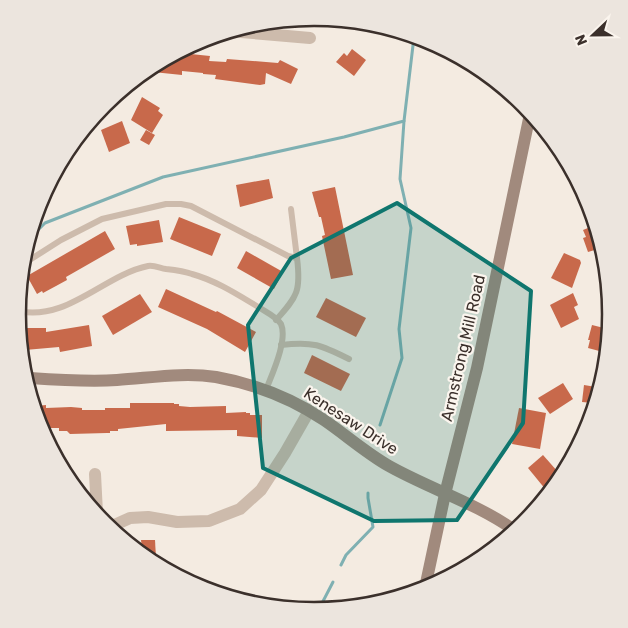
<svg xmlns="http://www.w3.org/2000/svg" width="628" height="628" font-family="Rubik,sans-serif">
	<rect width="100%" height="100%" fill="#f4ebe1"/>
	<g fill="none" stroke-linecap="round" stroke-linejoin="round">
		<g stroke="#7fb0b2" stroke-width="3">
			<path d="M 33,235 L 45,223 L 163,177 L 344,137 L 404,121 L 414,37"/>
			<path d="M 380,425 L 402,358 L 399,329 L 411,228 L 400,179 L 404,121"/>
			<path d="M 341,565 L 346,555 L 373,527 L 368,498 L 368,493"/>
			<path d="M 319,609 L 333,582"/>
		</g>
	</g>
	<g fill="#c8694b">
		<path d="M 352,49 L 366,60 L 354,76 L 336,62 L 344,53 L 347,56 Z"/>
		<path d="M 181,53 L 210,56 L 209,61 L 226,62 L 227,59 L 278,63 L 280,60 L 298,69 L 291,84 L 266,73 L 265,84 L 260,85 L 215,79 L 216,75 L 203,74 L 203,73 L 182,71 L 182,75 L 153,72 Z"/>
		<path d="M 142,97 L 160,108 L 158,111 L 163,115 L 152,133 L 131,120 Z"/>
		<path d="M 122,121 L 130,143 L 109,152 L 101,130 Z"/>
		<path d="M 146,130 L 155,135 L 149,145 L 140,140 Z"/>
		<path d="M 269,179 L 273,198 L 240,207 L 236,185 Z"/>
		<path d="M 335,187 L 353,275 L 331,279 L 322,236 L 325,235 L 321,217 L 319,217 L 312,192 Z"/>
		<path d="M 179,217 L 221,234 L 212,256 L 170,239 Z"/>
		<path d="M 159,220 L 163,242 L 137,246 L 137,244 L 130,245 L 126,226 Z"/>
		<path d="M 593,226 L 598,249 L 588,252 L 583,238 L 586,237 L 583,230 Z"/>
		<path d="M 105,231 L 115,249 L 66,277 L 67,280 L 56,286 L 43,293 L 42,291 L 37,294 L 27,276 Z"/>
		<path d="M 246,251 L 283,272 L 274,289 L 237,268 Z"/>
		<path d="M 564,253 L 580,260 L 581,263 L 572,288 L 551,278 Z"/>
		<path d="M 166,289 L 216,312 L 217,311 L 256,332 L 245,352 L 207,329 L 158,307 Z"/>
		<path d="M 573,293 L 578,305 L 574,307 L 579,319 L 561,328 L 550,305 Z"/>
		<path d="M 140,294 L 152,312 L 113,335 L 102,316 Z"/>
		<path d="M 326,298 L 366,318 L 356,337 L 316,317 Z"/>
		<path d="M 89,325 L 92,346 L 60,352 L 59,347 L 25,350 L 20,328 L 46,328 L 46,332 Z"/>
		<path d="M 592,325 L 608,329 L 603,352 L 588,348 L 590,340 L 588,340 Z"/>
		<path d="M 312,355 L 350,374 L 341,391 L 304,373 Z"/>
		<path d="M 563,383 L 573,399 L 550,414 L 538,398 Z"/>
		<path d="M 584,385 L 596,387 L 593,403 L 582,402 Z"/>
		<path d="M 130,403 L 174,403 L 174,404 L 179,404 L 179,406 L 190,407 L 226,406 L 226,413 L 246,412 L 246,413 L 250,413 L 250,415 L 262,415 L 262,438 L 237,436 L 237,430 L 166,431 L 166,424 L 118,429 L 118,431 L 110,431 L 110,433 L 107,433 L 70,434 L 67,431 L 59,431 L 59,428 L 41,428 L 36,406 L 46,405 L 46,408 L 71,407 L 82,408 L 82,410 L 105,410 L 105,408 L 130,408 Z"/>
		<path d="M 519,408 L 546,413 L 540,449 L 512,444 Z"/>
		<path d="M 543,455 L 558,472 L 546,490 L 528,468 Z"/>
		<path d="M 141,540 L 155,540 L 156,558 L 142,549 Z"/>
	</g>
	<g fill="none" stroke-linecap="round" stroke-linejoin="round">
		<g stroke="#cdbbac" stroke-width="6">
			<path d="M 28,261 L 61,240 L 102,219 L 166,204 L 181,204 L 191,206 L 288,256 L 297,258 L 291,209"/>
			<path d="M 18,311 C 67,322 104,275 148,266 C 154,265 160,268 166,269 C 175,270 184,271 192,274 C 217,281 238,295 260,308 C 266,312 277,317 281,324 C 288,340 272,374 266,390"/>
			<path d="M 276,320 C 298,296 301,290 297,258"/>
			<path d="M 281,345 C 313,341 321,345 349,359"/>
		</g>
		<g stroke="#cdbbac" stroke-width="12">
			<path d="M 241,32 L 310,38"/>
			<path d="M 95,474 L 97,513"/>
			<path d="M 110,527 L 130,518 L 148,517 L 177,522 L 209,521 L 240,509 L 261,490 L 285,453 L 309,411"/>
		</g>
		<g stroke="#a18a7d" stroke-width="12">
			<path d="M 30,378 C 59,380 88,382 117,380 C 150,378 183,372 216,377 C 255,384 291,398 324,420 C 346,435 366,453 389,466 C 430,489 476,503 514,530"/>
			<path d="M 425,588 L 445,494 L 477,368 L 530,114"/>
		</g>
	</g>
	<path fill="#0f766e" fill-opacity="0.2" stroke="#0f766e" stroke-width="4" stroke-linejoin="round" d="M 397,203 L 531,291 L 523,423 L 457,520 L 374,521 L 263,468 L 248,325 L 291,258 Z"/>
	<g text-anchor="middle" dominant-baseline="central" stroke-width="4.5" stroke-linejoin="round" paint-order="stroke">
		<g font-size="16" fill="#3b302b" stroke="#fbf5ee">
			<text transform="translate(463 348) rotate(-77)">Armstrong Mill Road</text>
			<text transform="translate(351 421) rotate(33)">Kenesaw Drive</text>
		</g>
	</g>
	<path d="M0 0H628V628H0ZM26 314a288 288 0 1 1 576 0a288 288 0 1 1-576 0Z" fill="#ece5de" fill-rule="evenodd"/>
	<path fill="none" stroke="#3b302b" stroke-width="2.5" d="M26 314a288 288 0 1 1 576 0a288 288 0 1 1-576 0Z"/>
	<g transform="translate(593 35) rotate(248)" stroke="#fbf5ee" stroke-width="4" paint-order="stroke">
	<path d="M0-4L9 19L0 12L-9 19Z" fill="#3b302b"/>
	<text y="-8" font-size="14" font-weight="bold" text-anchor="middle" fill="#3b302b">N</text>
	</g>
</svg>
